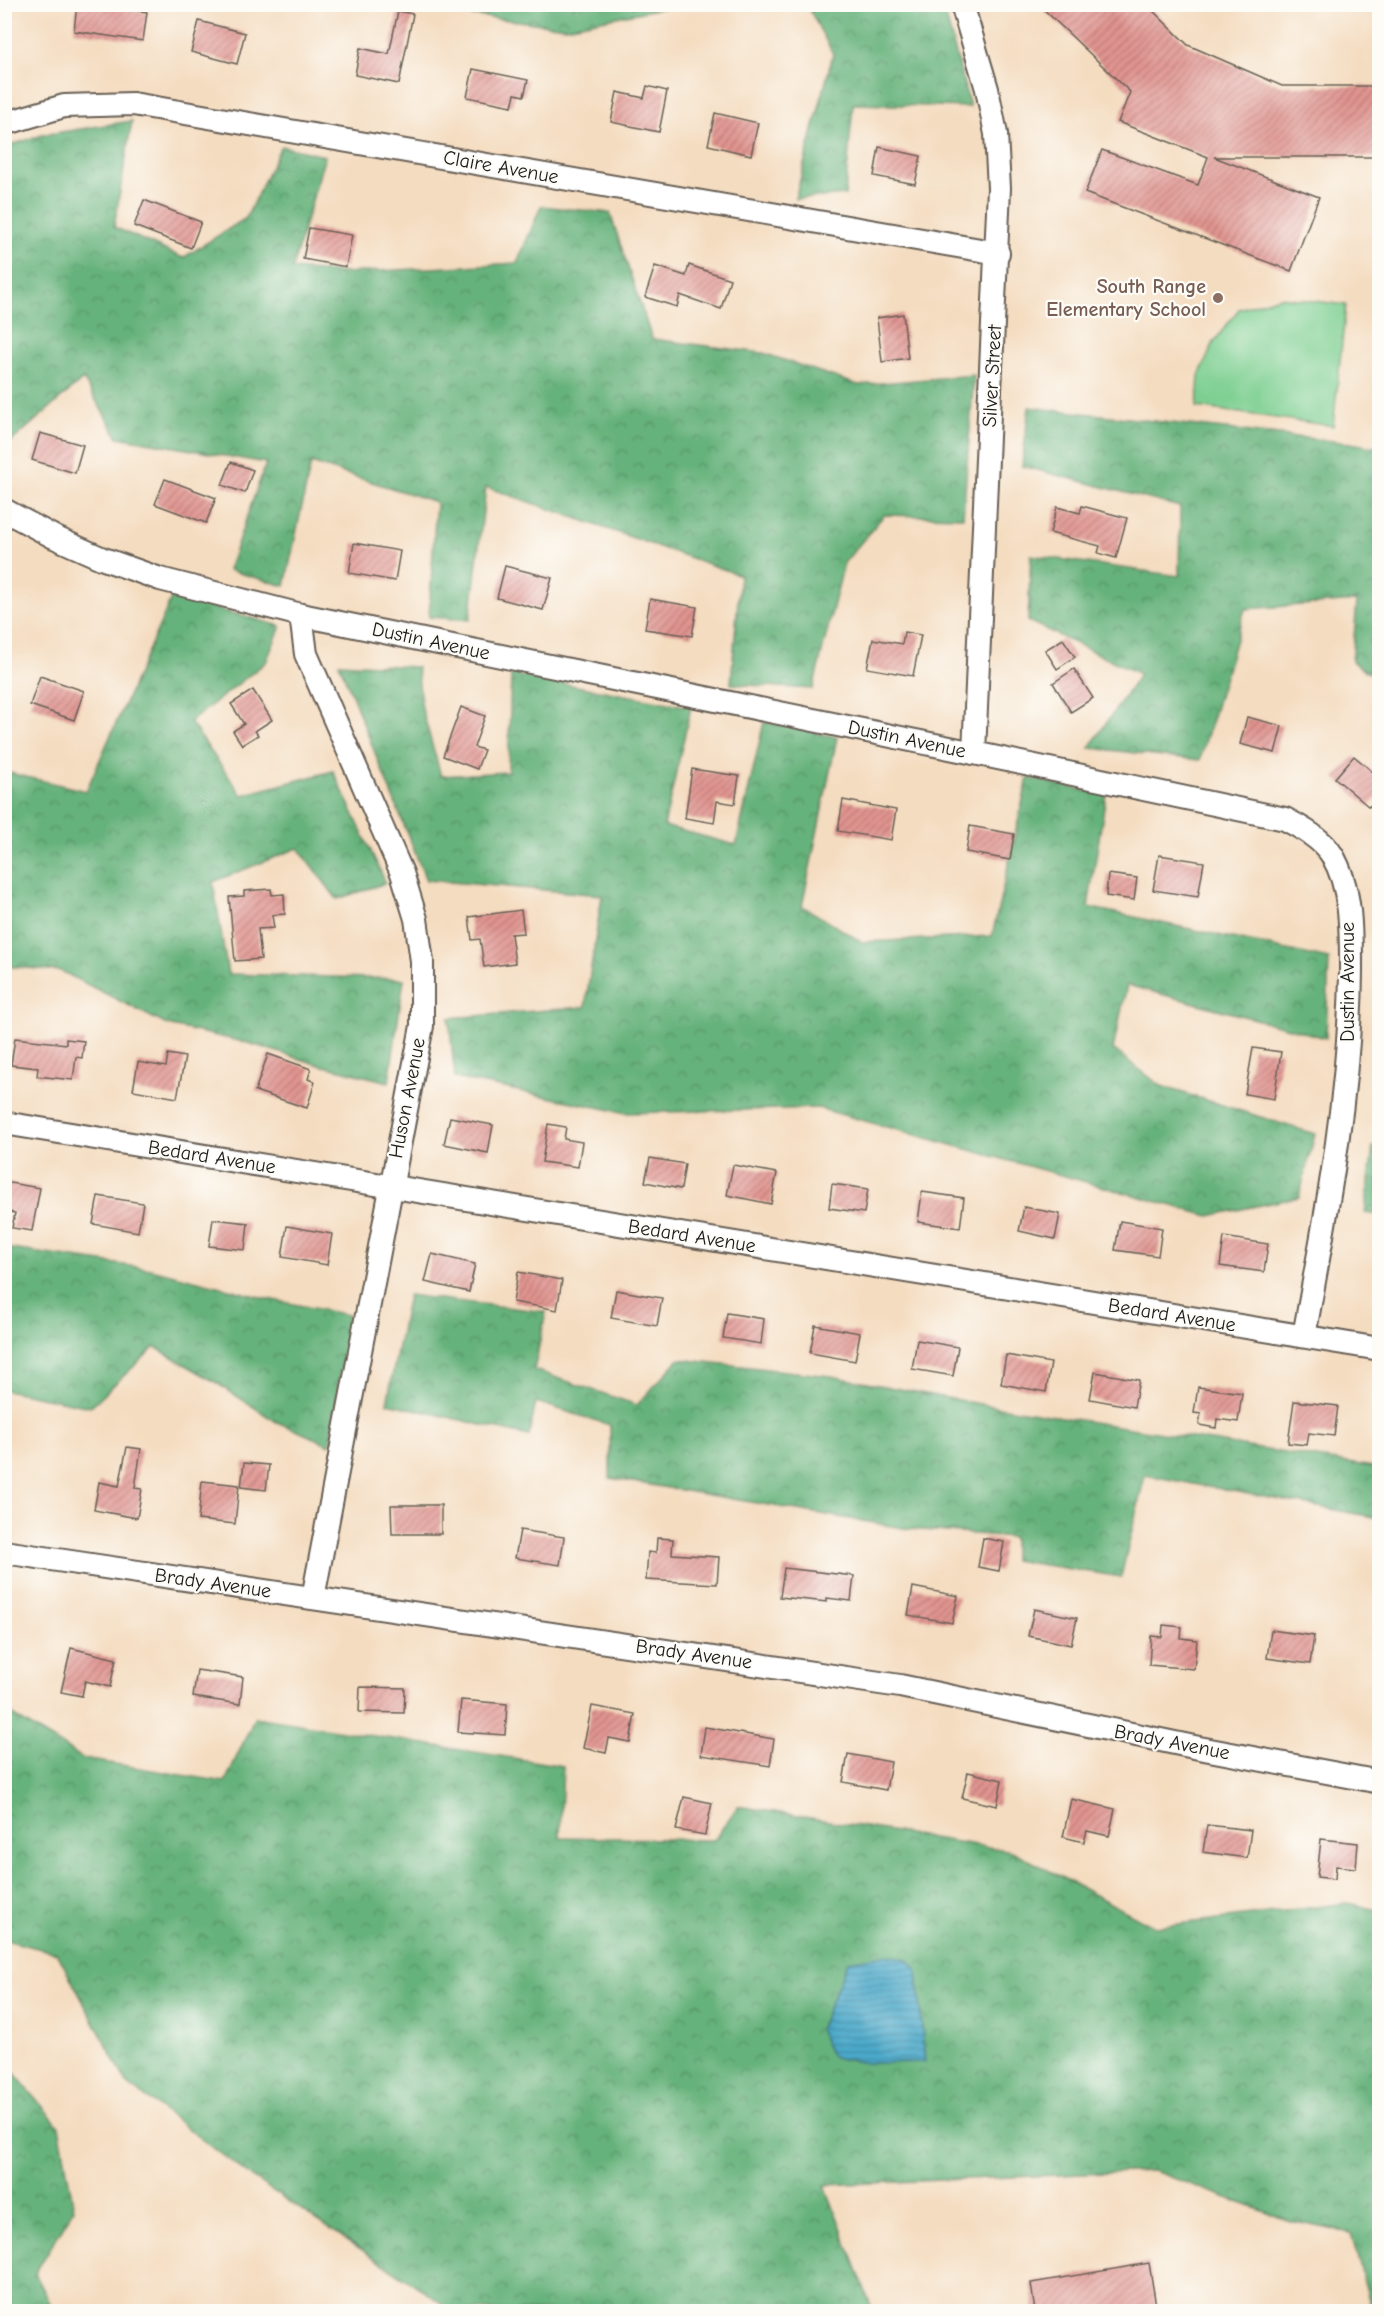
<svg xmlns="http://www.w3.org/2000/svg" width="1384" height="2316" font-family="'Comic Neue',sans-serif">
	<defs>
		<pattern id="forest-crowns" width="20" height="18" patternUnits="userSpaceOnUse" patternTransform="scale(1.5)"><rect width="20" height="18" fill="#66b27b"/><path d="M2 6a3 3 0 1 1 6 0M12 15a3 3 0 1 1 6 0" fill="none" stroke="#539064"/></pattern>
		<pattern id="water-rules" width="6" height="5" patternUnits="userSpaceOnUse" patternTransform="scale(1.5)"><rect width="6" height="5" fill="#4ba9ca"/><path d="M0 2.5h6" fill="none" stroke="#3e89a3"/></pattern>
		<pattern id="building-hatch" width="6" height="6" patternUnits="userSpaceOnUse" patternTransform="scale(1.5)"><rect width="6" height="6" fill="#e19490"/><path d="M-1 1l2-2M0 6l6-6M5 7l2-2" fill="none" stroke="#b67875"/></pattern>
	</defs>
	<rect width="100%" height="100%" fill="#fdfcf7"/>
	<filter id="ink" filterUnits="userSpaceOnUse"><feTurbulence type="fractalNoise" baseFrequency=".0167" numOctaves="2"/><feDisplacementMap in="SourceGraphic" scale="12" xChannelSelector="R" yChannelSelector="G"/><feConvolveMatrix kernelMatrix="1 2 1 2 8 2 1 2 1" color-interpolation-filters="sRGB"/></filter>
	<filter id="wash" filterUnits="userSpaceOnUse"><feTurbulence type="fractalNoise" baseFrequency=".008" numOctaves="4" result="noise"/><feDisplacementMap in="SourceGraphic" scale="24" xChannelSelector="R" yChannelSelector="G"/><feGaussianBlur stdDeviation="1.35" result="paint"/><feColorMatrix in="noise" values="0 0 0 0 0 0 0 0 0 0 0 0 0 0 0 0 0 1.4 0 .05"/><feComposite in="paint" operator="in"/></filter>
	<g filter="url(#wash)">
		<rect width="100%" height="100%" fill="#f4dcc0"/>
		<g fill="url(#forest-crowns)" stroke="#41674c" stroke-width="1.5" fill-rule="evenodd">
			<path d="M 386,5 L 677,5 L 566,27 Z"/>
			<path d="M 807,5 L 943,5 L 970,107 L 853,104 L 845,195 L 795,199 L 833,54 Z"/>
			<path d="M 132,121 L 114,227 L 183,258 L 246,218 L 281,146 L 325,156 L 292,269 L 345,273 L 517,263 L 541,206 L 610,213 L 652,339 L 763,353 L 858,385 L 974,375 L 963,517 L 884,515 L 844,563 L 813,689 L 731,684 L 740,575 L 486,487 L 470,620 L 429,617 L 436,502 L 311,463 L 285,586 L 228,570 L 266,463 L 118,437 L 83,379 L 5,447 L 5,147 L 42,135 Z"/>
			<path d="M 1029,407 L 1350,443 L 1379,448 L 1379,679 L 1352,662 L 1357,601 L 1245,609 L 1200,760 L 1089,748 L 1140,674 L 1028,621 L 1031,555 L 1179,576 L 1180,507 L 1022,466 Z"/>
			<path d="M 172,597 L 281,626 L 266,662 L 190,722 L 242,795 L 333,771 L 386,883 L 337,899 L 298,848 L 213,882 L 228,974 L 404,979 L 389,1082 L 320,1065 L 248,1043 L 167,1025 L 61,971 L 5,966 L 5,772 L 86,791 Z"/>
			<path d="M 339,663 L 417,667 L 422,709 L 441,776 L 508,772 L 511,674 L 691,707 L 664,826 L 736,845 L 764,722 L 837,737 L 802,906 L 862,942 L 992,936 L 1028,778 L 1106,795 L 1088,907 L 1329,959 L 1326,1038 L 1127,985 L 1113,1049 L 1161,1086 L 1315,1134 L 1299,1197 L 1209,1216 L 818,1108 L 626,1113 L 455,1078 L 449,1018 L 585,1007 L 602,895 L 426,880 Z"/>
			<path d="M 1373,1147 L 1379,1147 L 1379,1215 L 1365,1213 Z"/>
			<path d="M 5,1248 L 151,1269 L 264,1298 L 348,1315 L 330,1445 L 275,1421 L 212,1380 L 155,1347 L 90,1407 L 5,1390 Z"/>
			<path d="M 408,1295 L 546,1312 L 534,1370 L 637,1405 L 679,1359 L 831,1376 L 974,1403 L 1379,1468 L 1379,1518 L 1145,1475 L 1121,1577 L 1013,1560 L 1013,1537 L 909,1529 L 610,1478 L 610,1425 L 536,1402 L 529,1436 L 387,1403 Z"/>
			<path d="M 4,1710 L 84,1759 L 225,1782 L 255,1717 L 563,1766 L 560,1837 L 714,1840 L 738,1806 L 1012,1851 L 1155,1927 L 1347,1903 L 1379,1910 L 1379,2311 L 1372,2311 L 1351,2233 L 1290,2221 L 1154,2171 L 825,2185 L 873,2311 L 451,2311 L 429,2294 L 253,2178 L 127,2083 L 57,1953 L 5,1940 ZM 848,1961 L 832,2057 L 819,2030 Z"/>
			<path d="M 5,2062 L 59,2126 L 74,2209 L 35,2273 L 54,2311 L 5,2311 Z"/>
		</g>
		<path fill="#7dcf91" stroke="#4c7656" stroke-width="1.5" d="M 1280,297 L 1346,305 L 1333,426 L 1197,407 L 1199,376 L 1214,342 L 1239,309 Z"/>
		<path fill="url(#water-rules)" stroke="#346273" stroke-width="1.5" d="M 885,1955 L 907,1959 L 917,1970 L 925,2062 L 867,2063 L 832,2057 L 819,2030 L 848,1961 Z"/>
		<g id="blocks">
			<g fill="url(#building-hatch)">
				<path d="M 77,4 L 92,4 L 147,12 L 143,41 L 74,31 Z"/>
				<path d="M 1038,4 L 1146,4 L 1188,45 L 1282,86 L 1380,86 L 1380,157 L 1214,157 L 1319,197 L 1291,271 L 1085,193 L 1102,150 L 1198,185 L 1208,157 L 1118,122 L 1130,92 Z"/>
				<path d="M 398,11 L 413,14 L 399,84 L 355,75 L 360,48 L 389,54 Z"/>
				<path d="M 199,21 L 245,33 L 237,64 L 191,52 Z"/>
				<path d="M 473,69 L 528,80 L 524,96 L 515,94 L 512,106 L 467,97 Z"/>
				<path d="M 647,86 L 667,91 L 659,132 L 611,122 L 617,92 L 644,98 Z"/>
				<path d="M 715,113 L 758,123 L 751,155 L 708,145 Z"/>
				<path d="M 879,147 L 921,156 L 915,184 L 874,176 Z"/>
				<path d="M 144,200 L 201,222 L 191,248 L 134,226 Z"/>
				<path d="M 309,228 L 352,235 L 346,267 L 303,259 Z"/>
				<path d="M 689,265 L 730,279 L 721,309 L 680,295 L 677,307 L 645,297 L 655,266 L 686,276 Z"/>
				<path d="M 903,314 L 908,358 L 882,362 L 877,318 Z"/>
				<path d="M 40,433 L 83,445 L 75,473 L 32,460 Z"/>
				<path d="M 231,462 L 253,470 L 245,493 L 222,485 Z"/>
				<path d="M 165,479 L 216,498 L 206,523 L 155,504 Z"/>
				<path d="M 1082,506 L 1127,518 L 1116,558 L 1098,553 L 1100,546 L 1050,533 L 1057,507 L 1080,513 Z"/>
				<path d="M 354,543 L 400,551 L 395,581 L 349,573 Z"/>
				<path d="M 505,566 L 552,578 L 543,610 L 497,598 Z"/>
				<path d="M 650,599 L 697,607 L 692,636 L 645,629 Z"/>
				<path d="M 904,632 L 921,635 L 913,676 L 867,668 L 873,639 L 902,644 Z"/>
				<path d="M 1063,639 L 1075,657 L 1057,669 L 1045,650 Z"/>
				<path d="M 1074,669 L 1093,698 L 1071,712 L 1053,683 Z"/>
				<path d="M 40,676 L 84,691 L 74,720 L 30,705 Z"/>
				<path d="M 253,690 L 272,720 L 255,731 L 258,735 L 242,745 L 233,731 L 244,724 L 231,704 Z"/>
				<path d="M 461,707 L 485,716 L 474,747 L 484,750 L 477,769 L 443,756 Z"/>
				<path d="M 1247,717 L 1282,726 L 1275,753 L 1240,744 Z"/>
				<path d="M 1354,756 L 1380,778 L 1380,795 L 1369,807 L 1335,778 Z"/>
				<path d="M 692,769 L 739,776 L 735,804 L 717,801 L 714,823 L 685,818 Z"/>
				<path d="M 843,800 L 896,810 L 891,840 L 838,831 Z"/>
				<path d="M 970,826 L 1014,834 L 1010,860 L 966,852 Z"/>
				<path d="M 1159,855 L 1204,862 L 1198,897 L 1153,890 Z"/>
				<path d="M 1108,874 L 1137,878 L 1134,900 L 1106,896 Z"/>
				<path d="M 271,889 L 272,895 L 284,894 L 285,914 L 272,915 L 274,928 L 258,929 L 261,959 L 235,961 L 229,897 L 244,896 L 244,891 Z"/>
				<path d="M 521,910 L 524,933 L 511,934 L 515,963 L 484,967 L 480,939 L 472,940 L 469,917 Z"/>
				<path d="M 15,1038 L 66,1044 L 66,1039 L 84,1041 L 82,1058 L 76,1057 L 73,1080 L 37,1076 L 38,1068 L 11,1065 Z"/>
				<path d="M 1253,1048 L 1281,1052 L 1274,1099 L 1245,1094 Z"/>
				<path d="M 168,1054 L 185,1057 L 177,1098 L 133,1090 L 138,1062 L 166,1067 Z"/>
				<path d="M 268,1054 L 311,1069 L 308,1079 L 315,1082 L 307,1108 L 255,1091 Z"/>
				<path d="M 450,1117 L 493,1125 L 488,1153 L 444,1144 Z"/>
				<path d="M 548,1124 L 566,1127 L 564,1139 L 582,1142 L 578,1167 L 542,1162 Z"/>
				<path d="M 650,1158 L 685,1164 L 681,1189 L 645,1182 Z"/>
				<path d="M 733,1165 L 777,1173 L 771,1204 L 727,1195 Z"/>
				<path d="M 4,1182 L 40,1188 L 32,1231 L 12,1228 L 15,1213 L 4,1211 Z"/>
				<path d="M 832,1184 L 868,1189 L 864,1213 L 829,1208 Z"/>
				<path d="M 922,1192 L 964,1198 L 960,1228 L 918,1222 Z"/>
				<path d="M 98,1196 L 143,1203 L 138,1232 L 93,1224 Z"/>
				<path d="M 1024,1207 L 1060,1214 L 1055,1239 L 1019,1231 Z"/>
				<path d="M 213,1219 L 248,1223 L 245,1250 L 209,1246 Z"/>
				<path d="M 1120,1221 L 1162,1228 L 1158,1256 L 1115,1250 Z"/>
				<path d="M 287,1226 L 332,1234 L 327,1265 L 282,1257 Z"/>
				<path d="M 1224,1237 L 1268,1244 L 1264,1272 L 1220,1266 Z"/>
				<path d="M 432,1254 L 475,1264 L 469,1292 L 425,1282 Z"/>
				<path d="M 518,1272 L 562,1280 L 557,1310 L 513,1302 Z"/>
				<path d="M 616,1290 L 662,1298 L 657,1326 L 611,1318 Z"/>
				<path d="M 727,1313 L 764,1319 L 761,1344 L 723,1338 Z"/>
				<path d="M 815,1325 L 860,1333 L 855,1361 L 810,1353 Z"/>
				<path d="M 917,1340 L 958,1347 L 953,1376 L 912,1369 Z"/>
				<path d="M 1006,1355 L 1051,1363 L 1046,1392 L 1001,1384 Z"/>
				<path d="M 1095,1372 L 1139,1380 L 1134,1407 L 1090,1399 Z"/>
				<path d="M 1198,1387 L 1242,1393 L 1238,1422 L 1217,1419 L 1216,1428 L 1199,1425 L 1201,1414 L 1194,1413 Z"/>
				<path d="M 1294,1401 L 1338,1406 L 1334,1436 L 1309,1433 L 1307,1445 L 1288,1443 Z"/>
				<path d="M 127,1447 L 141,1449 L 135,1488 L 142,1489 L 137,1518 L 94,1510 L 99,1482 L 119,1486 Z"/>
				<path d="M 244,1463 L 269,1465 L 266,1490 L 241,1487 Z"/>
				<path d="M 202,1481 L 239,1485 L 235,1524 L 198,1520 Z"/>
				<path d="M 391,1505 L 441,1505 L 441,1534 L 392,1534 Z"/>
				<path d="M 520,1530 L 564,1537 L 560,1565 L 515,1558 Z"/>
				<path d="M 657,1538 L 673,1539 L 672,1554 L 719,1557 L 717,1584 L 646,1580 L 648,1552 L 656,1553 Z"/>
				<path d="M 983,1538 L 1004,1542 L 999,1571 L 978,1567 Z"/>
				<path d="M 784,1568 L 854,1576 L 851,1601 L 827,1598 L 827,1602 L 780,1597 Z"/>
				<path d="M 913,1587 L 958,1596 L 952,1623 L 908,1615 Z"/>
				<path d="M 1034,1609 L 1077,1618 L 1071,1645 L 1028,1636 Z"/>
				<path d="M 1163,1625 L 1182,1627 L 1181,1638 L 1197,1640 L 1194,1669 L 1149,1665 L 1151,1636 L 1162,1637 Z"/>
				<path d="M 1271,1630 L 1314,1636 L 1310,1664 L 1267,1658 Z"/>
				<path d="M 71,1648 L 116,1659 L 110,1687 L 85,1681 L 82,1696 L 61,1692 Z"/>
				<path d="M 197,1670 L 243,1677 L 240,1704 L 193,1697 Z"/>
				<path d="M 360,1687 L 405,1688 L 404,1713 L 359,1712 Z"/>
				<path d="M 461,1700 L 507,1704 L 505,1735 L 458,1732 Z"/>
				<path d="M 592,1706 L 635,1714 L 630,1742 L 609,1738 L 606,1753 L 583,1748 Z"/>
				<path d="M 705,1727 L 774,1739 L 770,1766 L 701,1755 Z"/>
				<path d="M 848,1754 L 891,1762 L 886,1790 L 843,1782 Z"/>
				<path d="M 968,1772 L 1002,1780 L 997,1806 L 962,1798 Z"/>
				<path d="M 684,1797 L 712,1803 L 705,1835 L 676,1830 Z"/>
				<path d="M 1071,1799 L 1115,1809 L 1109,1836 L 1087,1831 L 1084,1842 L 1063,1837 Z"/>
				<path d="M 1207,1825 L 1251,1830 L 1247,1858 L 1203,1852 Z"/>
				<path d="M 1321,1839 L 1358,1843 L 1356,1868 L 1336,1866 L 1335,1879 L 1317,1877 Z"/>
				<path d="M 1149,2263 L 1157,2312 L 1035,2312 L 1031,2283 Z"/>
			</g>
		</g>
	</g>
	<g filter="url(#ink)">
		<use href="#blocks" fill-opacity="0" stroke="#685f55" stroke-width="1.5"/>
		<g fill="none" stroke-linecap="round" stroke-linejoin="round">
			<g stroke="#685f55" stroke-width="26">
				<g id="minor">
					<path d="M 962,4 L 987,89 L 996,134 L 999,188 L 974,753"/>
					<path d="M 4,124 L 64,106 L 133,104 L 998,253"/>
					<path d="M 4,510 L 54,537 L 101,558 L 160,579 L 301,615 L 974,753 L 1285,819 C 1302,828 1322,839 1332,855 C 1352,888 1351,933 1351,971 C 1350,1093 1326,1216 1304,1336"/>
					<path d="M 301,615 L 306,654 L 402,873 L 416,919 L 422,961 L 422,1026 L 313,1598"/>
					<path d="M 4,1123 L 1380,1349"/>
					<path d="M 4,1552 L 900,1686 L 1199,1748 L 1380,1782"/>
				</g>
			</g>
			<use href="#minor" stroke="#fff" stroke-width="22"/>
		</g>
	</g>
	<circle fill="#8d6e63" stroke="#fdfcf7" stroke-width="2" cx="1218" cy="298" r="6"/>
	<g text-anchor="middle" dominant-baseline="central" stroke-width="4.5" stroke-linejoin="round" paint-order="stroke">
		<g font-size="20" fill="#1c1c1c" stroke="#fdfcf7">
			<text transform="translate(501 167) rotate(10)">Claire Avenue</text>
			<text transform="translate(992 376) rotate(-87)">Silver Street</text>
			<text transform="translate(431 641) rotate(12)">Dustin Avenue</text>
			<text transform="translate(907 739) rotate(12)">Dustin Avenue</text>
			<text transform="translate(1347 982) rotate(-90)">Dustin Avenue</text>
			<text transform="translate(407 1098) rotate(-79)">Huson Avenue</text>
			<text transform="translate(212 1157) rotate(9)">Bedard Avenue</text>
			<text transform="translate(692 1236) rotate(9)">Bedard Avenue</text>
			<text transform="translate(1172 1315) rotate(9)">Bedard Avenue</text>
			<text transform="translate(213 1583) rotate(8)">Brady Avenue</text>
			<text transform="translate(694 1654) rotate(8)">Brady Avenue</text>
			<text transform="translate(1172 1742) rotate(11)">Brady Avenue</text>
		</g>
		<g font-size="20" font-weight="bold" fill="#785e54" stroke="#fdfcf7" text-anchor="end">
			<text x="1206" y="286">South Range<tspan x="1206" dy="23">Elementary School</tspan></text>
		</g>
	</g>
	<rect width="1384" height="2316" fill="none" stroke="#fdfcf7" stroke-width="24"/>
</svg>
